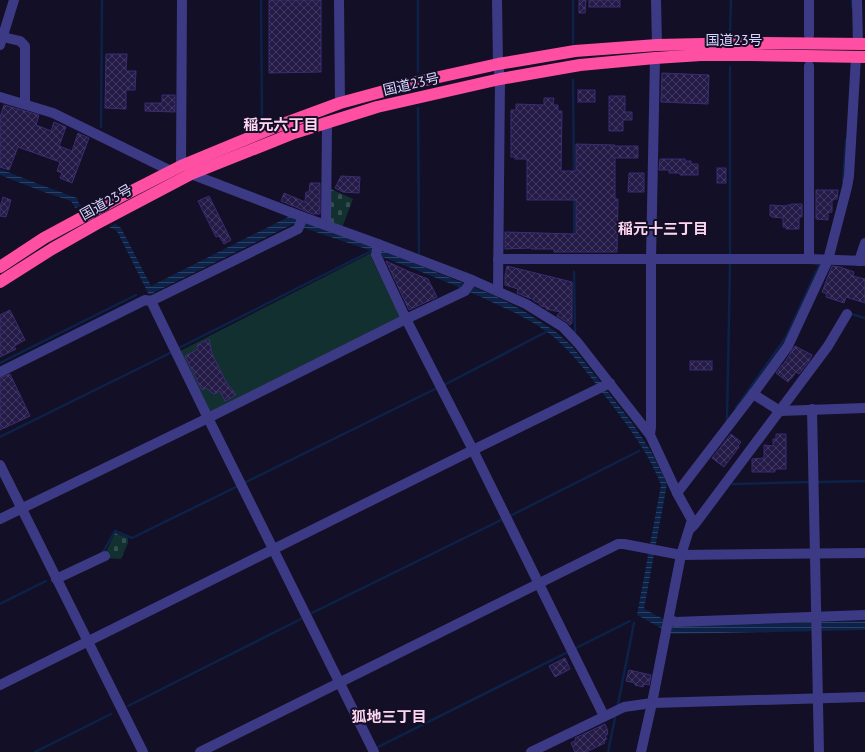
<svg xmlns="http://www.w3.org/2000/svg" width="865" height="752" font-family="'PT Sans','Noto Sans JP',sans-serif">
	<defs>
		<pattern id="cemetery-stones" width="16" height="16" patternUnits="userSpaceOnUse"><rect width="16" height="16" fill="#12302f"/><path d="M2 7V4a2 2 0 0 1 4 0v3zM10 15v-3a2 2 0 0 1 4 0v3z" fill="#344d4e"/></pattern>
		<pattern id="water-rules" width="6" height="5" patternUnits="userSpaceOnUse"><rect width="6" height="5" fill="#0c2248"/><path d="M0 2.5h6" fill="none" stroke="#2f4163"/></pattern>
		<pattern id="building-cross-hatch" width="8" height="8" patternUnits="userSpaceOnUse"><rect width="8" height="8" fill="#241b47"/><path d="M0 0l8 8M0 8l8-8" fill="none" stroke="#433b63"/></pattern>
	</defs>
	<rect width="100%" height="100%" fill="#130f26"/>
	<g fill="url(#cemetery-stones)">
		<path d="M 331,189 L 353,199 L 342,228 L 330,223 Z"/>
		<path d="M 115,533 L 128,538 L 128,543 L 121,559 L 107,558 L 106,552 Z"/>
	</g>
	<path fill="#12302f" d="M 371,253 L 371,257 L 400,316 L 399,320 L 212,412 L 209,411 L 180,351 Z"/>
	<g fill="url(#water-rules)">
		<path d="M 0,169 C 26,179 51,189 77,198 L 79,204 L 82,206 L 75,208 L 71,201 L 44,192 L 0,175 Z"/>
		<path d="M 290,216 L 381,250 L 495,296 L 524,311 L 556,332 L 572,346 L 633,424 L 652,453 L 667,484 L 644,609 L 675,625 L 865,621 L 865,630 L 674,634 L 670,633 L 637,615 L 661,485 C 650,456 631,430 612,405 C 595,383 578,359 557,340 C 540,325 518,314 498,305 C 459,286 419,271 380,256 L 369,250 L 304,228 L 293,224 L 149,295 L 117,231 L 109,227 L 115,224 L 121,228 L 151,286 Z"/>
	</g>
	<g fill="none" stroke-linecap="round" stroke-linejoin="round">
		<g stroke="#0c2248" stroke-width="2.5">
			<path d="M 261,0 L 262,118"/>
			<path d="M 418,0 L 418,72"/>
			<path d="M 852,0 L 852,7"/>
			<path d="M 730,31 L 731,0"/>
			<path d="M 573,43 L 573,0"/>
			<path d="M 573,80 L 574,174"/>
			<path d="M 418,108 L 419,253"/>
			<path d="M 101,127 L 102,0"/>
			<path d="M 843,181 L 846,140"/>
			<path d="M 574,197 L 574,236"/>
			<path d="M 730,255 L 730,67"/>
			<path d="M 574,272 L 575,332"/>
			<path d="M 851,314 L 865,318"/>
			<path d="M 179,348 L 371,251"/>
			<path d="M 0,363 L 136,295"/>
			<path d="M 446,384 L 546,332"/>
			<path d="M 736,408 L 786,337 L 819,266"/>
			<path d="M 727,420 L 730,265"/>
			<path d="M 0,437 L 170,353"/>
			<path d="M 246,482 L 435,389"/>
			<path d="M 818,482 L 865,481"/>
			<path d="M 733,484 L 808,482"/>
			<path d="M 512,515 L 639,451"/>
			<path d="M 101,553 L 103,552 L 115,531 L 132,538 L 236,487"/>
			<path d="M 0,604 L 46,581"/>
			<path d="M 312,613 L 501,520"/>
			<path d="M 576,648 L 630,621"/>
			<path d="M 618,704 L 634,623"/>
			<path d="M 128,706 L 301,619"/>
			<path d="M 378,747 L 566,653"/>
			<path d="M 35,752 L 111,714"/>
			<path d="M 608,752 L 615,718"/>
		</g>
	</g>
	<g fill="url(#building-cross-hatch)" stroke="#3b2d73">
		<path d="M 269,0 L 321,0 L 321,72 L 269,73 Z"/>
		<path d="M 579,0 L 586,0 L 585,13 L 579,13 Z"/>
		<rect x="589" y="0" width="31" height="7"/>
		<path d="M 106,54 L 127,54 L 126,71 L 136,71 L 135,90 L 126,90 L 126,109 L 105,108 Z"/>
		<path d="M 662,73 L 709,75 L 708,104 L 661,102 Z"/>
		<rect x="578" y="90" width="17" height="12"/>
		<path d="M 162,95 L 175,95 L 175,112 L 145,111 L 145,103 L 162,103 Z"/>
		<path d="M 609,96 L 625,96 L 625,112 L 632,112 L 632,120 L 623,120 L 623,131 L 609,131 Z"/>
		<path d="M 544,98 L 554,98 L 553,105 L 558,105 L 558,111 L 562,111 L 561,171 L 576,171 L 576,144 L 615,145 L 615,146 L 638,146 L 638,158 L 615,158 L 615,199 L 618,199 L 617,252 L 554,252 L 554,249 L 531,249 L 531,248 L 505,249 L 505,232 L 576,234 L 576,200 L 527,200 L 527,159 L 515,159 L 515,157 L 511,157 L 511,110 L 516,110 L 516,104 L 544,105 Z"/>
		<path d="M 4,105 L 39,115 L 36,125 L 51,131 L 54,122 L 66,127 L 59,146 L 72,151 L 78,133 L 89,138 L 72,183 L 60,178 L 62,173 L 57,171 L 60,162 L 18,147 L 9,170 L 0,167 L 0,117 Z"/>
		<path d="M 660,159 L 685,159 L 685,161 L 691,161 L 691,164 L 698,164 L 698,175 L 680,175 L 680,173 L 669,173 L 669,170 L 659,170 Z"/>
		<rect x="717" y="168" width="9" height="15"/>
		<path d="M 629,173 L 644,173 L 644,192 L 628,192 Z"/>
		<path d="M 341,176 L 360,177 L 359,193 L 343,192 L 335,188 Z"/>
		<path d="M 310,183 L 320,183 L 320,214 L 313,214 L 281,201 L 284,193 L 305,202 L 306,192 L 309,192 Z"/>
		<path d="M 816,190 L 838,190 L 837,199 L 834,199 L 834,200 L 832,200 L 832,212 L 828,213 L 828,220 L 816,219 Z"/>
		<path d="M 209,196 L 231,240 L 224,244 L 219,236 L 216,237 L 198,201 Z"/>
		<path d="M 3,197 L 11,200 L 6,217 L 0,216 L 0,207 Z"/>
		<path d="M 791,204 L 802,204 L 802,217 L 799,217 L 799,229 L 786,229 L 786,227 L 783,227 L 783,218 L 772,217 L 772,216 L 770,216 L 770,205 L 787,206 L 787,205 L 791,205 Z"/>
		<path d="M 386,261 L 410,272 L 428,279 L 437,297 L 409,310 Z"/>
		<path d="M 507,266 L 572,282 L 572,323 L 570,325 L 567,322 L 557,316 L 560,312 L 546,309 L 546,307 L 541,306 L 539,304 L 539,303 L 534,301 L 534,300 L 517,293 L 518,289 L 505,285 L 505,276 Z"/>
		<path d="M 832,266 L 840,267 L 854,272 L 853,276 L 865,279 L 865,303 L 846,297 L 844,303 L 826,297 L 827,294 L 822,292 Z"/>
		<path d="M 10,310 L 25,340 L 14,346 L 16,349 L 0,357 L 0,315 Z"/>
		<path d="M 209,339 L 212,354 L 227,384 L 236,394 L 231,398 L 225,401 L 220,391 L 214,394 L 206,388 L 202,390 L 185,356 L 198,349 L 197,345 Z"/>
		<path d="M 795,346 L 812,355 L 809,361 L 799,374 L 796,372 L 791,379 L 790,379 L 788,382 L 776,373 L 782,365 L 783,365 Z"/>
		<rect x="690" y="361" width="22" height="9"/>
		<path d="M 10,374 L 30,416 L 0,430 L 0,378 Z"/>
		<path d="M 731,434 L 741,442 L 738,446 L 739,447 L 724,467 L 712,458 Z"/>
		<path d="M 776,434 L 786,434 L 786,469 L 775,469 L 775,472 L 752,472 L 752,459 L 764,458 L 764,445 L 773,446 L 773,439 L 776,439 Z"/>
		<path d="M 565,658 L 570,669 L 555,677 L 549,666 Z"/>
		<path d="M 629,670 L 651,675 L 649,685 L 644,684 L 643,687 L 635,685 L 635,683 L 626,681 Z"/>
		<path d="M 605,724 L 608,731 L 607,731 L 608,734 L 605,736 L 607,739 L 604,741 L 605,743 L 586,752 L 575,752 L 571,743 L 576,740 L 575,738 Z"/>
	</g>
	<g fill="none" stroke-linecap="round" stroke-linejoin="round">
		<g stroke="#3d3a85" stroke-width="10">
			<path d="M 339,0 L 340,103"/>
			<path d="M 497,0 L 498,64 L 500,79 L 498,291"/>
			<path d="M 656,0 L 657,45"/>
			<path d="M 809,0 L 809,35"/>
			<path d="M 857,0 L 858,44"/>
			<path d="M 3,37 L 20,41 L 25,46 L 25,104"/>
			<path d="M 0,45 L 14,0"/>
			<path d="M 809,66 L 809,259"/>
			<path d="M 0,97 L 53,113 L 171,171"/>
			<path d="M 181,166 L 182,0"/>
			<path d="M 191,174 L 303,217 L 378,244 L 472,280 L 526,304 L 563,327 L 578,343 L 650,435 L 677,493 L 692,520 L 681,555 L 652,703 L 641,752"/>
			<path d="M 326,225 L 327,123"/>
			<path d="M 378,244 L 376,255 L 406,319 L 473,450 L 604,716"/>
			<path d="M 498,259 L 809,259 L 865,261"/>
			<path d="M 859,261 L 865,243"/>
			<path d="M 151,301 L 208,418 L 374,752"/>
			<path d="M 0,372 L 145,300 L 151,301 L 298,229 L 303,217"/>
			<path d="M 753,394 L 780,411 L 865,408"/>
			<path d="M 812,409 L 819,752"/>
			<path d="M 650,435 L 651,427 L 651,259 L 655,58"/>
			<path d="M 0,465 L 143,752"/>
			<path d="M 677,493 L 753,394 L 788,346 L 828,260 L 847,187 L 849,176 L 856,57"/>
			<path d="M 0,519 L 208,418 L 406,319 L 465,291 L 472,280"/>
			<path d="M 690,529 L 695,524 L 828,346 L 847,314"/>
			<path d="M 56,579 L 105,556"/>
			<path d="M 669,619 L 675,622 L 865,615"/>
			<path d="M 0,685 L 473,450 L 610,383"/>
			<path d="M 200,752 L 618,544 L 624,544 L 681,555 L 865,553"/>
			<path d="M 531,752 L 624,707 L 652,703 L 865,697"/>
		</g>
		<g stroke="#ff4fa3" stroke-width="12">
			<path d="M 0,267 L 44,238 L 120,197 L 181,166 L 275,127 L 340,103 L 421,81 L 498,64 L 575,51 L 657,45 L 748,43 L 865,44"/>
			<path d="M 0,282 L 52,249 L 96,224 L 191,174 L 294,133 L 377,107 L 500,79 L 580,65 L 655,58 L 701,55 L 750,55 L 865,57"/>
		</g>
	</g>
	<g text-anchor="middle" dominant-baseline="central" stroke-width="4" stroke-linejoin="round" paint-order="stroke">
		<g font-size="14" fill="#d9d4ff" stroke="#130f26">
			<text x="734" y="40">国道23号</text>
			<text transform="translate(411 84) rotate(-13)">国道23号</text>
			<text transform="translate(106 202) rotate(-29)">国道23号</text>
		</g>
		<g font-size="15" font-weight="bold" fill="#ffd6f0" stroke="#130f26">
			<text x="281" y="124">稲元六丁目</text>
			<text x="663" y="228">稲元十三丁目</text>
			<text x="389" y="716">狐地三丁目</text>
		</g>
	</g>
</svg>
